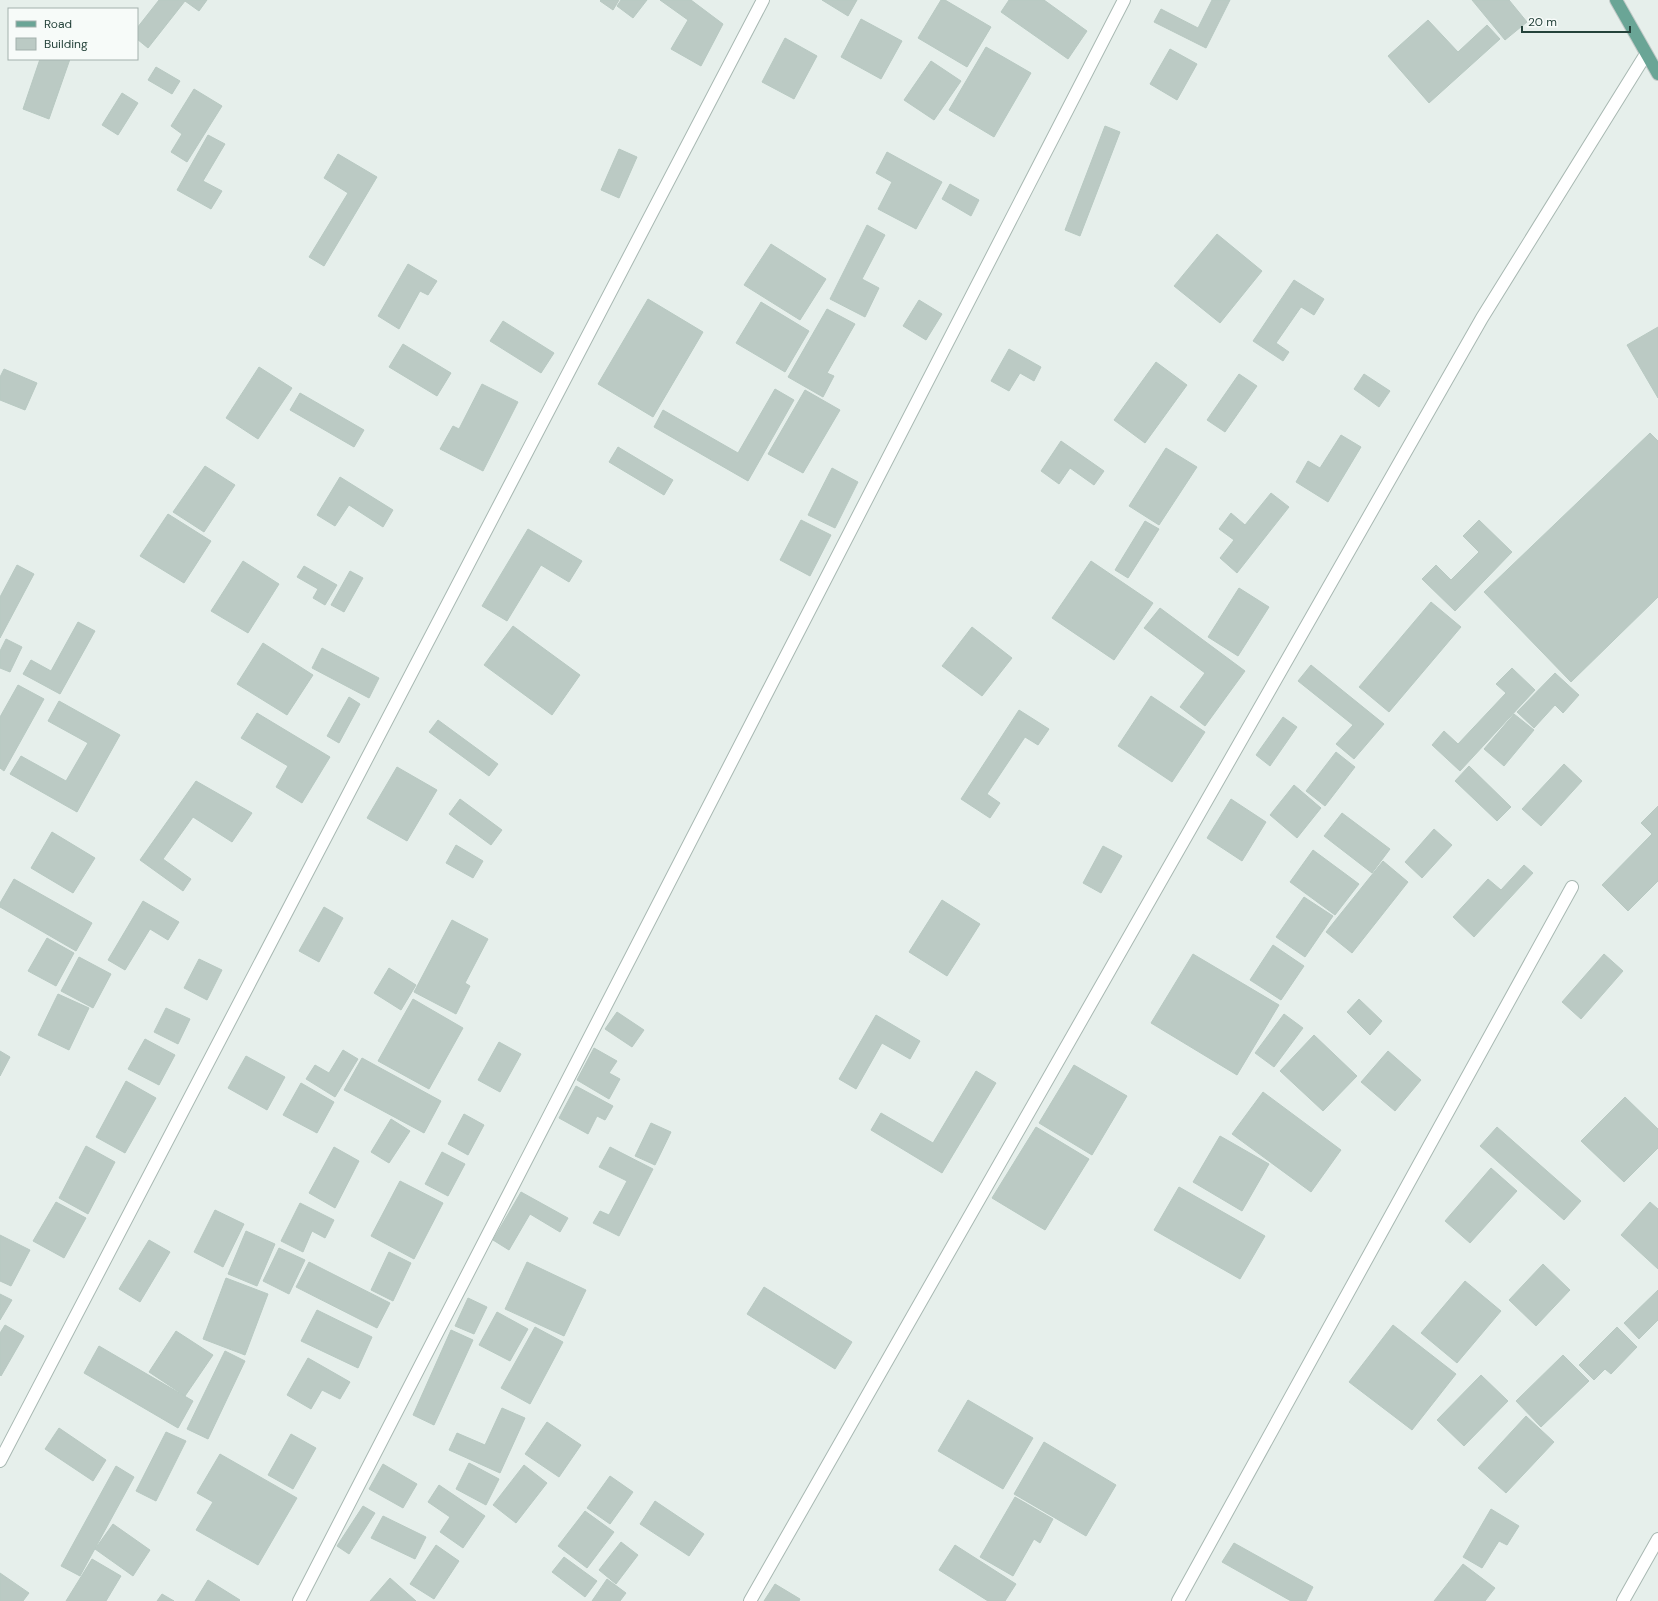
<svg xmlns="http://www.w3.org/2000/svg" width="1658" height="1601" font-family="'DM Sans',sans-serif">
	<rect width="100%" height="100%" fill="#e6efeb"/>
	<g fill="#bbcac4" stroke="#b8c9c2">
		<path d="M 159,0 L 207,0 L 199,11 L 185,1 L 148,48 L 137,39 L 137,28 Z"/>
		<path d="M 601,0 L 619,0 L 613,10 L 600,1 Z"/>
		<path d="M 621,0 L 647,0 L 633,18 L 617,6 Z"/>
		<path d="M 660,0 L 691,0 L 723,24 L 701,66 L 671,49 L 688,20 Z"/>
		<path d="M 822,0 L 857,0 L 848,16 Z"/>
		<path d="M 941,0 L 945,0 L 991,27 L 967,67 L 918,38 Z"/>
		<path d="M 1009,0 L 1044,0 L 1087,31 L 1068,59 L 1001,12 Z"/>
		<path d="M 1212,0 L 1230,0 L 1206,48 L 1154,22 L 1161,9 L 1198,28 Z"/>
		<path d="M 1472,0 L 1509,0 L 1527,22 L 1505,40 Z"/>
		<path d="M 861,19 L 902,41 L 881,79 L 841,57 Z"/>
		<path d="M 1428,20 L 1458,52 L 1487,25 L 1500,39 L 1429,103 L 1388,56 Z"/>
		<path d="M 785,38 L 817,56 L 794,99 L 762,82 Z"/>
		<path d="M 986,47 L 1031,73 L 994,137 L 949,110 Z"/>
		<path d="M 1170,49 L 1197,64 L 1177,100 L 1150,84 Z"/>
		<path d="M 40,59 L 70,59 L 49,119 L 23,109 Z"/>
		<path d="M 931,61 L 961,81 L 934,120 L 904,100 Z"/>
		<path d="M 156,67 L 180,81 L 172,94 L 148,80 Z"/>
		<path d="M 194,89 L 222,106 L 187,162 L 171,152 L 182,134 L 171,126 Z"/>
		<path d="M 122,93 L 138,103 L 118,135 L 102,125 Z"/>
		<path d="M 1105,126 L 1120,132 L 1080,236 L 1065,230 Z"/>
		<path d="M 208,135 L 225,144 L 203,181 L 222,191 L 211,209 L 177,190 Z"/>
		<path d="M 619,149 L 637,157 L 619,198 L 601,190 Z"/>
		<path d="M 887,152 L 942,182 L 916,229 L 878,209 L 892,182 L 876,173 Z"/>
		<path d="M 338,154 L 377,177 L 324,266 L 309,257 L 348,193 L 324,178 Z"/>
		<path d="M 950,184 L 979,200 L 971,216 L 942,199 Z"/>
		<path d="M 867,225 L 885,235 L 862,279 L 879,288 L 865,317 L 830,299 Z"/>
		<path d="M 1217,234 L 1262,271 L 1220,323 L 1174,286 Z"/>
		<path d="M 771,244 L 826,279 L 800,320 L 744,285 Z"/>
		<path d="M 408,264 L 437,281 L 428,295 L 420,291 L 399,329 L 378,316 Z"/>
		<path d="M 1294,280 L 1324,299 L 1314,315 L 1301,307 L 1276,343 L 1289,352 L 1283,361 L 1253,341 Z"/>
		<path d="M 648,299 L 703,332 L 653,417 L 598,384 Z"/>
		<path d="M 919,300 L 942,314 L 926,340 L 903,326 Z"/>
		<path d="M 761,302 L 809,331 L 785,372 L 736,343 Z"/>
		<path d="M 827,309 L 855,324 L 827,373 L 834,376 L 823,397 L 788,377 Z"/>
		<path d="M 503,321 L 554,353 L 541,373 L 490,341 Z"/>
		<path d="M 1658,327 L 1658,398 L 1627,345 Z"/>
		<path d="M 403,344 L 451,373 L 437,396 L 389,367 Z"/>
		<path d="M 1009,349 L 1041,367 L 1034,381 L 1020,373 L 1009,391 L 991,381 Z"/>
		<path d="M 1156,362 L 1187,385 L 1145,443 L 1114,420 Z"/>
		<path d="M 259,367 L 292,388 L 258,439 L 226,418 Z"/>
		<path d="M 4,369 L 37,383 L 25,410 L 0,400 L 0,377 Z"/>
		<path d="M 1239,374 L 1257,386 L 1225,432 L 1207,420 Z"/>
		<path d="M 1364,374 L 1390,391 L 1379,407 L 1354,389 Z"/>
		<path d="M 482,384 L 518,402 L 483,471 L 440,449 L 453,426 L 459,429 Z"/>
		<path d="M 775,389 L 794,400 L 748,481 L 654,427 L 663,410 L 738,453 Z"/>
		<path d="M 805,390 L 840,410 L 803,473 L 768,454 Z"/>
		<path d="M 300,393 L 364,430 L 354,447 L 290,410 Z"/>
		<path d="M 1650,433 L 1658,441 L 1658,597 L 1571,682 L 1484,592 Z"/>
		<path d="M 1341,435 L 1361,447 L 1328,502 L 1296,482 L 1308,461 L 1320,468 Z"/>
		<path d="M 1061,441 L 1104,471 L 1094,485 L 1070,468 L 1059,484 L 1041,471 Z"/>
		<path d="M 618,447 L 673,480 L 664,495 L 609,462 Z"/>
		<path d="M 1166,448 L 1197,467 L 1159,525 L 1129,506 Z"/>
		<path d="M 205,466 L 235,485 L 204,532 L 173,512 Z"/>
		<path d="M 832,468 L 858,482 L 835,528 L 808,515 Z"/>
		<path d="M 340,477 L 393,510 L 383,527 L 349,505 L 335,526 L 317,515 Z"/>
		<path d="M 1271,493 L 1289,507 L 1237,573 L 1220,558 L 1234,540 L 1219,529 L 1231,513 L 1245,525 Z"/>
		<path d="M 168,514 L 211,541 L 184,583 L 140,556 Z"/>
		<path d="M 801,520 L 831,535 L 810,576 L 780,560 Z"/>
		<path d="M 1479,520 L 1512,552 L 1455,611 L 1422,579 L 1436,565 L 1451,580 L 1479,552 L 1463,536 Z"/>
		<path d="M 1145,521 L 1159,529 L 1128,578 L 1115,570 Z"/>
		<path d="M 528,529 L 582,561 L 569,582 L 541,565 L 507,621 L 482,606 Z"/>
		<path d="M 243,561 L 279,584 L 248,633 L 211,611 Z"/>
		<path d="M 1091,561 L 1153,603 L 1114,660 L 1052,618 Z"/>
		<path d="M 17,565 L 34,574 L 0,638 L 0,597 Z"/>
		<path d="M 304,566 L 337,585 L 325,605 L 313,598 L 318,589 L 297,577 Z"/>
		<path d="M 350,571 L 363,578 L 344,612 L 331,605 Z"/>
		<path d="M 1239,588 L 1269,607 L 1238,656 L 1208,637 Z"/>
		<path d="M 1431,602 L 1461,627 L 1389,712 L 1359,687 Z"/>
		<path d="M 1160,608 L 1245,671 L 1205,726 L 1180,707 L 1205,673 L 1144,628 Z"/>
		<path d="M 78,622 L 95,631 L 60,694 L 23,674 L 31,660 L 51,671 Z"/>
		<path d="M 513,626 L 580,675 L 552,715 L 484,665 Z"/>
		<path d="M 972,627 L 1012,658 L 982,696 L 942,666 Z"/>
		<path d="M 6,639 L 22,647 L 10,672 L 0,668 L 0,651 Z"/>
		<path d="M 263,643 L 313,675 L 287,715 L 237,684 Z"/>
		<path d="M 322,648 L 379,678 L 369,698 L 312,668 Z"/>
		<path d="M 1311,665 L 1384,724 L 1354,759 L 1336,744 L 1353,725 L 1298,681 Z"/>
		<path d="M 1512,668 L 1535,690 L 1460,771 L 1432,745 L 1444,731 L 1458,744 L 1506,693 L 1496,684 Z"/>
		<path d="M 1555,673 L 1579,695 L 1563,713 L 1555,705 L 1534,728 L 1517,712 Z"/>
		<path d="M 18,685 L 44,699 L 4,771 L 0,768 L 0,717 Z"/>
		<path d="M 1151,696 L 1205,732 L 1172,782 L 1118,746 Z"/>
		<path d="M 349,697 L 360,704 L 339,743 L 327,736 Z"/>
		<path d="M 59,701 L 120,735 L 77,812 L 10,774 L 21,756 L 66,781 L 88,743 L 48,721 Z"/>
		<path d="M 1019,710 L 1049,729 L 1038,745 L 1025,737 L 987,794 L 1000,803 L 990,818 L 961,799 Z"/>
		<path d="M 257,713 L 330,757 L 302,803 L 276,787 L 288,766 L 241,738 Z"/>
		<path d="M 1514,714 L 1534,730 L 1504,766 L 1484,749 Z"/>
		<path d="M 1283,717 L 1297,727 L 1270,766 L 1256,755 Z"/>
		<path d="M 438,720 L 498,764 L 489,776 L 429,732 Z"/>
		<path d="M 1336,752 L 1355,767 L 1325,806 L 1306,791 Z"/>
		<path d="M 1564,764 L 1582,781 L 1541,826 L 1522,809 Z"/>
		<path d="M 1469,766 L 1511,807 L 1497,821 L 1455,781 Z"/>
		<path d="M 397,767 L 437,790 L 407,841 L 367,818 Z"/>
		<path d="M 196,781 L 252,813 L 232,842 L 193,817 L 163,859 L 191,879 L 183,891 L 140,860 Z"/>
		<path d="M 1294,785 L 1321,808 L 1297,838 L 1270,815 Z"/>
		<path d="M 460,799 L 502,830 L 491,845 L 449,814 Z"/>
		<path d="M 1231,799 L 1266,822 L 1242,861 L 1207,838 Z"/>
		<path d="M 1658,806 L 1658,881 L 1628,911 L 1602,885 L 1652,834 L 1641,823 Z"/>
		<path d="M 1342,813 L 1390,849 L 1372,873 L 1324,836 Z"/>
		<path d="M 1434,829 L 1452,845 L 1422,878 L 1405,862 Z"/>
		<path d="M 52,832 L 95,858 L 73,893 L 31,868 Z"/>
		<path d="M 456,845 L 483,861 L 473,878 L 446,863 Z"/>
		<path d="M 1103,846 L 1122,856 L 1101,893 L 1083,883 Z"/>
		<path d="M 1313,850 L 1359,884 L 1335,915 L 1290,882 Z"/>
		<path d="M 1383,861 L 1408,882 L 1352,953 L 1326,932 Z"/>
		<path d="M 1524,865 L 1533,873 L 1474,937 L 1453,917 L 1488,879 L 1501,890 Z"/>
		<path d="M 14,879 L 92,923 L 76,951 L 0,907 L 0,903 Z"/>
		<path d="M 1304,897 L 1333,916 L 1305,957 L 1276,937 Z"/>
		<path d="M 942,900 L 980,924 L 947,976 L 909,952 Z"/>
		<path d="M 143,901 L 179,922 L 168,940 L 150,929 L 125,970 L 108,960 Z"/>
		<path d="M 324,907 L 343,918 L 319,962 L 299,951 Z"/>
		<path d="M 452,920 L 488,939 L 465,983 L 470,986 L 456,1014 L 414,992 Z"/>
		<path d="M 47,938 L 74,953 L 56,986 L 28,971 Z"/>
		<path d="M 1273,945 L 1304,966 L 1281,1000 L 1250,980 Z"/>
		<path d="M 1193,954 L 1279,1005 L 1237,1075 L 1151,1023 Z"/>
		<path d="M 1604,954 L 1623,971 L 1581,1019 L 1562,1002 Z"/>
		<path d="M 79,957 L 111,974 L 93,1008 L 61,991 Z"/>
		<path d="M 199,959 L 222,970 L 207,1000 L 184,988 Z"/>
		<path d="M 389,968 L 416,985 L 401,1010 L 374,993 Z"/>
		<path d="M 58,994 L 89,1008 L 69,1050 L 38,1035 Z"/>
		<path d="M 413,999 L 463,1028 L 429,1089 L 378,1061 Z"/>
		<path d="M 1359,999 L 1382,1021 L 1370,1035 L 1347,1012 Z"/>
		<path d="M 166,1008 L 190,1019 L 178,1044 L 154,1032 Z"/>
		<path d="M 617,1012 L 644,1030 L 632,1047 L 605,1029 Z"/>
		<path d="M 1284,1014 L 1303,1028 L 1274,1067 L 1255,1053 Z"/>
		<path d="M 876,1015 L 920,1041 L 910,1059 L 882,1043 L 856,1089 L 839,1079 Z"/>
		<path d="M 1314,1035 L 1357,1076 L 1323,1111 L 1280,1071 Z"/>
		<path d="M 145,1039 L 175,1055 L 159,1085 L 128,1069 Z"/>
		<path d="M 499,1042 L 521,1054 L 500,1092 L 478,1080 Z"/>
		<path d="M 594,1048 L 617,1061 L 609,1073 L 620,1079 L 609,1099 L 577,1080 Z"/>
		<path d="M 343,1050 L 358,1059 L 335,1097 L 306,1079 L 315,1065 L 329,1073 Z"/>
		<path d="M 0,1051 L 10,1057 L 0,1076 Z"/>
		<path d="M 1388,1051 L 1421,1080 L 1395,1111 L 1361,1082 Z"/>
		<path d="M 246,1056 L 285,1077 L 267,1110 L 228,1088 Z"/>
		<path d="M 362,1058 L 441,1101 L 424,1133 L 344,1090 Z"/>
		<path d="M 1074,1065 L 1127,1096 L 1092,1155 L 1039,1123 Z"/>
		<path d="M 976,1071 L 996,1083 L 942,1173 L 871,1130 L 881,1113 L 933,1143 Z"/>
		<path d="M 126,1081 L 156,1098 L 125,1153 L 96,1137 Z"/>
		<path d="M 301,1083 L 334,1102 L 317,1133 L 283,1115 Z"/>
		<path d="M 576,1086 L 613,1106 L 605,1120 L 597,1116 L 588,1134 L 559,1118 Z"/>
		<path d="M 1263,1092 L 1341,1150 L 1311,1192 L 1232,1134 Z"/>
		<path d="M 1625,1097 L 1658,1129 L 1658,1148 L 1624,1182 L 1581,1141 Z"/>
		<path d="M 464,1114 L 484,1125 L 468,1155 L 448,1144 Z"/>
		<path d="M 391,1119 L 410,1131 L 389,1163 L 371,1152 Z"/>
		<path d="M 651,1123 L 671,1132 L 655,1165 L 635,1156 Z"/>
		<path d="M 1036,1127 L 1089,1159 L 1045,1230 L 992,1198 Z"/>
		<path d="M 1497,1127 L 1581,1201 L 1564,1220 L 1480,1146 Z"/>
		<path d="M 1220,1136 L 1269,1164 L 1242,1211 L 1193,1182 Z"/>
		<path d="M 86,1146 L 115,1162 L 88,1214 L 59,1198 Z"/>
		<path d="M 334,1147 L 359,1161 L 335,1208 L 309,1193 Z"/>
		<path d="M 610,1147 L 653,1169 L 619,1236 L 593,1223 L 600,1211 L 609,1215 L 627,1181 L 599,1167 Z"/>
		<path d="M 442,1152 L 465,1164 L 448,1196 L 425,1184 Z"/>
		<path d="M 1491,1168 L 1517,1191 L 1470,1243 L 1445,1221 Z"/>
		<path d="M 400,1181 L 443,1203 L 414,1259 L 371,1236 Z"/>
		<path d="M 1179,1187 L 1265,1236 L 1240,1279 L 1154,1230 Z"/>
		<path d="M 521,1192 L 568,1218 L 560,1232 L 530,1214 L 509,1250 L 493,1240 Z"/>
		<path d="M 56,1202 L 86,1218 L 64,1258 L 33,1241 Z"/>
		<path d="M 1650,1202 L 1658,1209 L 1658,1269 L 1621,1235 Z"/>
		<path d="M 300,1203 L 334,1220 L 325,1238 L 312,1231 L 303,1252 L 281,1241 Z"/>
		<path d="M 215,1210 L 244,1224 L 223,1267 L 194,1252 Z"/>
		<path d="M 246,1231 L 275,1244 L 257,1286 L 228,1274 Z"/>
		<path d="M 0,1235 L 30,1250 L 11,1286 L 0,1281 Z"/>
		<path d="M 149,1240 L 170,1252 L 140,1302 L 119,1289 Z"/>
		<path d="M 279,1248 L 305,1260 L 289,1294 L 263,1281 Z"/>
		<path d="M 389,1252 L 411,1263 L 393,1301 L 371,1290 Z"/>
		<path d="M 309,1262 L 390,1303 L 377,1328 L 296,1287 Z"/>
		<path d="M 527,1262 L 586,1290 L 564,1336 L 505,1309 Z"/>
		<path d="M 1543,1264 L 1570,1290 L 1536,1326 L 1509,1300 Z"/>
		<path d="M 226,1278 L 268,1294 L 245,1355 L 203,1339 Z"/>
		<path d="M 1465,1281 L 1501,1311 L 1457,1363 L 1421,1333 Z"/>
		<path d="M 764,1287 L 852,1342 L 835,1369 L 747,1314 Z"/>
		<path d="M 1658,1290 L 1658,1320 L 1639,1339 L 1624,1323 Z"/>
		<path d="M 0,1294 L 12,1300 L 0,1320 Z"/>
		<path d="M 468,1298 L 487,1307 L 474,1334 L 455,1326 Z"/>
		<path d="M 317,1310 L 372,1337 L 358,1368 L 301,1341 Z"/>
		<path d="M 497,1312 L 528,1329 L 510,1361 L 479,1345 Z"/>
		<path d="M 5,1325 L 24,1336 L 1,1376 L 0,1375 L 0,1333 Z"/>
		<path d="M 1393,1325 L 1456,1374 L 1412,1430 L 1349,1382 Z"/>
		<path d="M 535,1327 L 563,1342 L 530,1404 L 501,1388 Z"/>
		<path d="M 1617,1327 L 1637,1347 L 1611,1374 L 1605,1369 L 1594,1380 L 1579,1365 Z"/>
		<path d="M 451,1330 L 473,1340 L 434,1425 L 413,1415 Z"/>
		<path d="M 176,1331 L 213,1355 L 185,1396 L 149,1372 Z"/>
		<path d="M 99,1346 L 193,1401 L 178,1428 L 84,1373 Z"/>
		<path d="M 225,1351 L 245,1361 L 208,1439 L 187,1429 Z"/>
		<path d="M 1563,1355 L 1589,1381 L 1541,1427 L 1516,1401 Z"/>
		<path d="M 308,1358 L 350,1382 L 340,1399 L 322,1390 L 311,1409 L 287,1395 Z"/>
		<path d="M 1481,1375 L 1508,1401 L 1464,1446 L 1437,1420 Z"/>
		<path d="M 968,1400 L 1033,1438 L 1003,1489 L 938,1451 Z"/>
		<path d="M 502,1408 L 525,1418 L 500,1473 L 449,1450 L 457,1433 L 485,1445 Z"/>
		<path d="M 1526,1416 L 1554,1442 L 1506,1493 L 1478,1468 Z"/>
		<path d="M 547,1422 L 581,1445 L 559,1477 L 525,1454 Z"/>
		<path d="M 59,1428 L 106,1460 L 93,1481 L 45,1449 Z"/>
		<path d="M 166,1432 L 186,1441 L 156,1501 L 136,1491 Z"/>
		<path d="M 291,1434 L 316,1448 L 293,1489 L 268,1475 Z"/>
		<path d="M 1044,1442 L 1116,1485 L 1086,1536 L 1014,1494 Z"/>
		<path d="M 220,1454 L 297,1498 L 258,1565 L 196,1530 L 213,1502 L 197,1493 Z"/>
		<path d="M 469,1463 L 499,1479 L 486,1505 L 456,1489 Z"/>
		<path d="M 383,1464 L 417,1484 L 403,1508 L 369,1489 Z"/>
		<path d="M 524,1465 L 547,1483 L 516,1523 L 493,1505 Z"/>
		<path d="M 116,1466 L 134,1477 L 80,1576 L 61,1566 Z"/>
		<path d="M 610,1476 L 633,1492 L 610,1524 L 587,1508 Z"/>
		<path d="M 439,1485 L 485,1516 L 463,1548 L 440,1532 L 450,1517 L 428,1502 Z"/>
		<path d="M 1015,1497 L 1053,1519 L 1040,1543 L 1034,1539 L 1013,1576 L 980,1557 Z"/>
		<path d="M 655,1501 L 704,1534 L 689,1556 L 640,1524 Z"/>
		<path d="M 363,1506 L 375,1513 L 349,1554 L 337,1546 Z"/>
		<path d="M 1491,1509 L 1519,1526 L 1507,1545 L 1499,1541 L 1482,1568 L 1463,1557 Z"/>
		<path d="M 585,1511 L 614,1532 L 587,1568 L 558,1546 Z"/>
		<path d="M 383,1516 L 426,1537 L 415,1559 L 371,1538 Z"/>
		<path d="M 113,1524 L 150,1550 L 133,1576 L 95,1549 Z"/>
		<path d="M 621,1542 L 638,1555 L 616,1584 L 599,1570 Z"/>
		<path d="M 1234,1543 L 1313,1587 L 1306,1601 L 1291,1601 L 1222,1562 Z"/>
		<path d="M 436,1545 L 459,1561 L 434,1599 L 410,1584 Z"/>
		<path d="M 955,1545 L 1016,1584 L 1005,1601 L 988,1601 L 939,1570 Z"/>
		<path d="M 564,1557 L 597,1581 L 585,1597 L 552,1572 Z"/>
		<path d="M 92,1559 L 121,1576 L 106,1601 L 66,1601 Z"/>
		<path d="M 1463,1564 L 1495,1588 L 1485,1601 L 1434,1601 Z"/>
		<path d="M 0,1573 L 29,1593 L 23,1601 L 0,1601 Z"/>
		<path d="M 390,1578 L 416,1601 L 370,1601 Z"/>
		<path d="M 607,1579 L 626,1593 L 620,1601 L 592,1601 Z"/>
		<path d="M 208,1580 L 240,1600 L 239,1601 L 195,1601 Z"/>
		<path d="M 775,1584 L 800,1599 L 799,1601 L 764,1601 Z"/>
		<path d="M 162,1594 L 174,1601 L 157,1601 Z"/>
	</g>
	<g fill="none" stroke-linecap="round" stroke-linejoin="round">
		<g stroke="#a8b8b2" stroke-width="14">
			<g id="minor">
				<path d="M 0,1461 L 763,0"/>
				<path d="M 299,1601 L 1124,0"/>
				<path d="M 750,1601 L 1482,318 L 1646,54"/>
				<path d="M 1178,1601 L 1572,887"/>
				<path d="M 1623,1601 L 1658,1539"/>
			</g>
		</g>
		<g stroke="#c2cac8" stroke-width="14">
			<path id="major" d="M 1616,0 L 1658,74"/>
		</g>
		<use href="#minor" stroke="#fff" stroke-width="12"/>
		<use href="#major" stroke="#6aa596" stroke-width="12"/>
	</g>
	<rect x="8" y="8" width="130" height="52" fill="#f7fbf9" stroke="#a3b1ad"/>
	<rect x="16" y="21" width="20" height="6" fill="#6aa596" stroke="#a3b1ad"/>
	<text x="44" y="28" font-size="12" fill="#24423a">Road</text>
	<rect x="16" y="38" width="20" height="12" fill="#bbcac4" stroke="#a3b1ad"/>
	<text x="44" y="48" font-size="12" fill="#24423a">Building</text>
	<path d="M1522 26v6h108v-6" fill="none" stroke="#24423a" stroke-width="2"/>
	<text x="1528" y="26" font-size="12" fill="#24423a" stroke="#f7fbf9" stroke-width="3" paint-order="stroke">20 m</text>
</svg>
